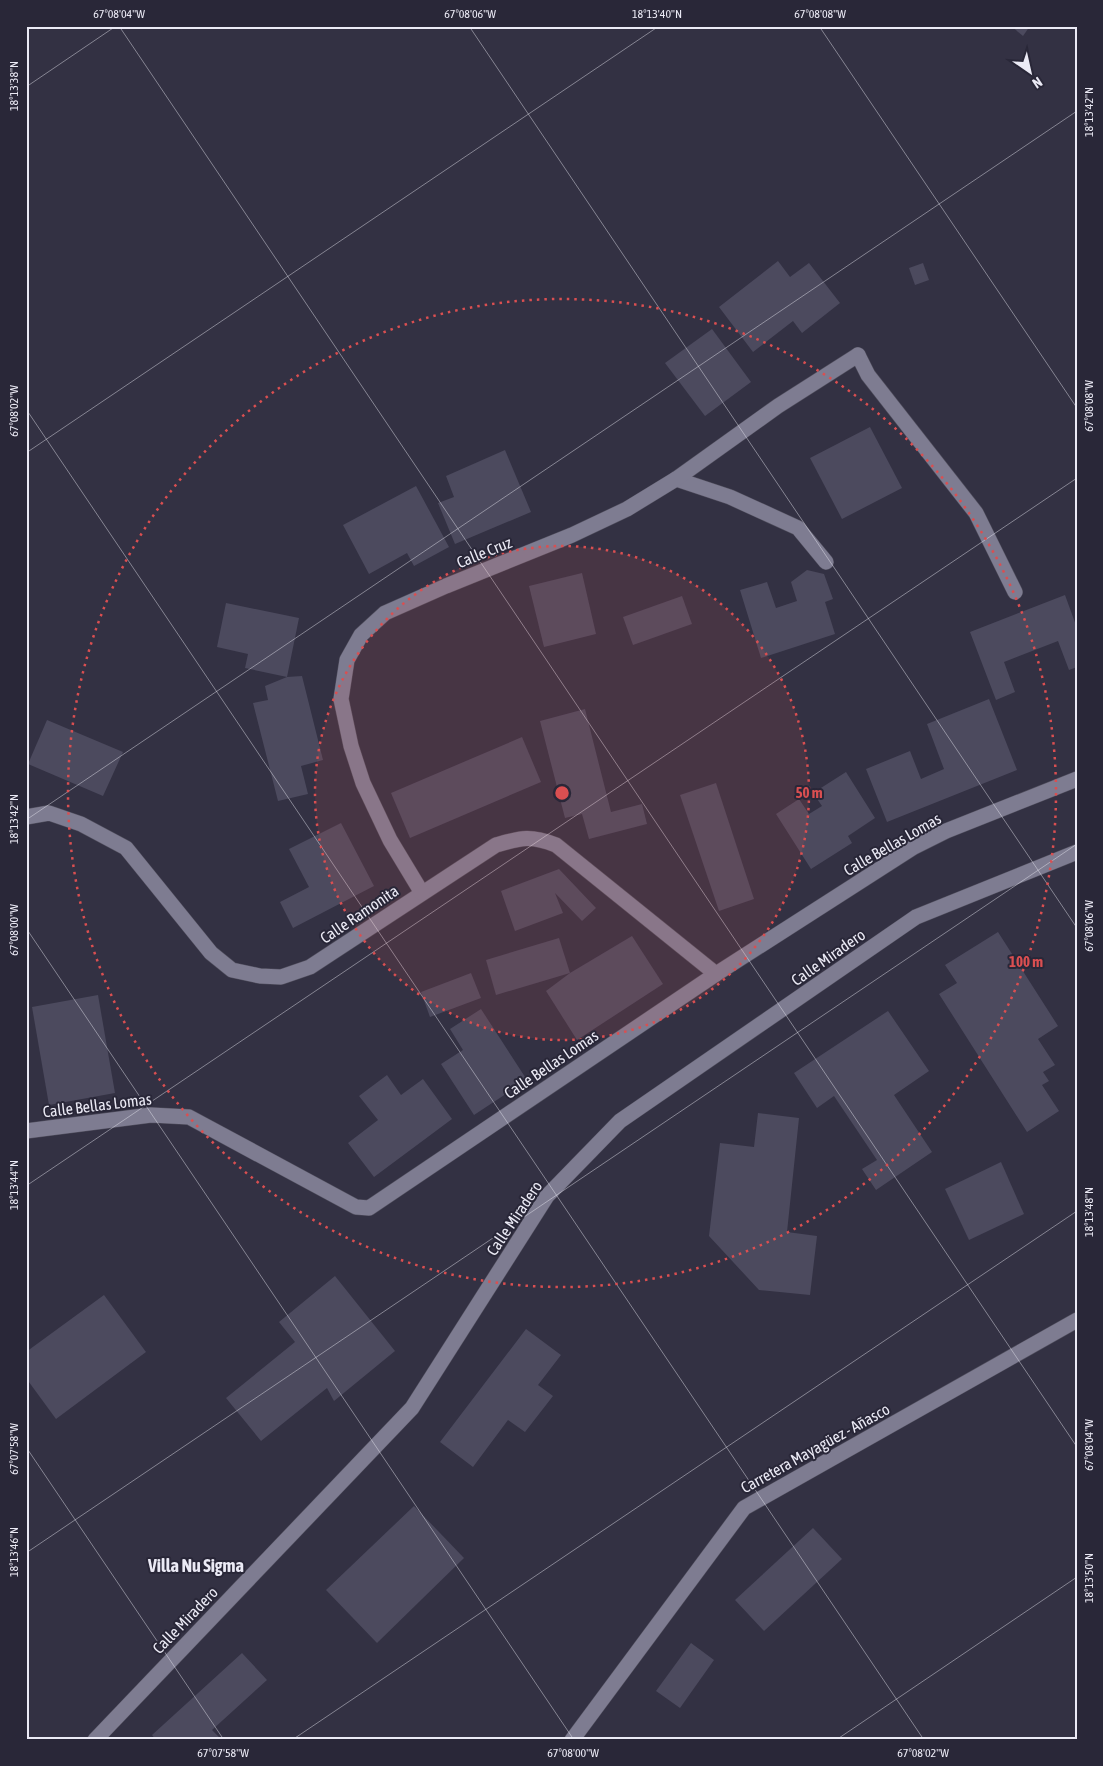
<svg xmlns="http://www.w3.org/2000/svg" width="1103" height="1766" font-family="'Asap Condensed',sans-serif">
	<rect width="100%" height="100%" fill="#333143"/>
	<g fill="#4c4a5e">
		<path d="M 1011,26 L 1030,26 L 1023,36 Z"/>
		<path d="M 778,261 L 790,277 L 809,263 L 840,303 L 802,333 L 793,321 L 753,352 L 719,307 Z"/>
		<path d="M 923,263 L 929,280 L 915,285 L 909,268 Z"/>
		<path d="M 712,329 L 751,382 L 705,416 L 665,363 Z"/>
		<path d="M 870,427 L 902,488 L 842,519 L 810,458 Z"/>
		<path d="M 505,450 L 531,512 L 455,544 L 438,503 L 454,497 L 446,476 Z"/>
		<path d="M 416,486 L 449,547 L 414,566 L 407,553 L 369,574 L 343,525 Z"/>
		<path d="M 807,570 L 824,574 L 833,599 L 825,602 L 835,634 L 761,658 L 740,590 L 767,582 L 776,608 L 797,601 L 791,582 Z"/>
		<path d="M 582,573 L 596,634 L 544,647 L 529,586 Z"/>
		<path d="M 1065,595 L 1077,628 L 1077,667 L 1069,670 L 1058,641 L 1004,662 L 1015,692 L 996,700 L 970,632 Z"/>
		<path d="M 682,596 L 692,624 L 633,645 L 623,617 Z"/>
		<path d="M 226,603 L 299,618 L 287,677 L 245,668 L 248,654 L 217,647 Z"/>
		<path d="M 302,676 L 323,760 L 301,766 L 308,794 L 278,801 L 253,703 L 268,700 L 265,686 L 287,677 Z"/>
		<path d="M 989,699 L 1017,770 L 887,822 L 866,769 L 910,751 L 921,779 L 944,769 L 927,724 Z"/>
		<path d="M 585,709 L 611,812 L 642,804 L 647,824 L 589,839 L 582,814 L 565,818 L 540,721 Z"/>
		<path d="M 47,720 L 123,752 L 103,796 L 28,764 Z"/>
		<path d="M 522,737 L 541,782 L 410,838 L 391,793 Z"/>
		<path d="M 846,772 L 875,818 L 848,836 L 852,843 L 811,869 L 776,814 L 799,799 L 809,814 L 822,806 L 813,793 Z"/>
		<path d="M 716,783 L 754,899 L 719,911 L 680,795 Z"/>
		<path d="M 341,823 L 374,886 L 293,928 L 280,902 L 309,887 L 289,849 Z"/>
		<path d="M 559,869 L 596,908 L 582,921 L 555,893 L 563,913 L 515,931 L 501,891 Z"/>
		<path d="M 998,932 L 1058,1026 L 1038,1039 L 1055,1065 L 1043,1072 L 1049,1081 L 1042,1085 L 1059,1111 L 1027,1132 L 939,994 L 957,983 L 945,965 Z"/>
		<path d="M 632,936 L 663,984 L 577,1040 L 546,991 L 570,973 Z"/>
		<path d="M 559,938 L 570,973 L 496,995 L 486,960 Z"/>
		<path d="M 471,973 L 481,998 L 430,1017 L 421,992 Z"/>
		<path d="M 98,995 L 115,1093 L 49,1105 L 32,1007 Z"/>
		<path d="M 481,1009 L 527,1080 L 474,1115 L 441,1064 L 463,1050 L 450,1029 Z"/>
		<path d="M 888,1011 L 929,1071 L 894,1095 L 932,1152 L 876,1190 L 862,1169 L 877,1160 L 834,1096 L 817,1108 L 794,1073 Z"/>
		<path d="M 387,1075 L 401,1095 L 423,1079 L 452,1119 L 374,1177 L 348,1143 L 378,1120 L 359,1096 Z"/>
		<path d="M 758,1113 L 799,1118 L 787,1232 L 817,1236 L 810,1295 L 759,1290 L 709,1236 L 720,1143 L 754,1147 Z"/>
		<path d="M 1001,1162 L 1024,1214 L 969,1240 L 945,1189 Z"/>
		<path d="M 335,1276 L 395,1351 L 334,1401 L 327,1388 L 261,1441 L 226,1398 L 295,1342 L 279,1322 Z"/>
		<path d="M 104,1295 L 146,1352 L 56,1419 L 26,1378 L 26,1352 Z"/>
		<path d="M 526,1329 L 561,1355 L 538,1385 L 553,1396 L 525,1432 L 508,1420 L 473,1467 L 440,1442 Z"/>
		<path d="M 414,1506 L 464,1558 L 377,1643 L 326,1590 Z"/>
		<path d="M 813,1528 L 842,1559 L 764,1631 L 735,1600 Z"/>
		<path d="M 691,1643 L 714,1660 L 680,1708 L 656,1691 Z"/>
		<path d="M 242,1653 L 267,1680 L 212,1730 L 222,1740 L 156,1740 L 152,1735 Z"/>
	</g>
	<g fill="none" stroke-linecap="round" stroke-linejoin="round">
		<g stroke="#514f5e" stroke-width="16">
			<g id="lane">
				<path d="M 858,355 L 868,375 L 976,513 L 1015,592"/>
				<path d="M 676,479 L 730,497 L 798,528 L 826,562"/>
			</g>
		</g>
		<g stroke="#514f5e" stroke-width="16">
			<g id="street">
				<path d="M 26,817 L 49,813 L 81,824 L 126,848 L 211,953 L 232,970 L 260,976 L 281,977 L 310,967 L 496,845 C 521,838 530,835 556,845 L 716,974"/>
				<path d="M 422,893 L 390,840 L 363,783 L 351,746 L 341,699 L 347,660 L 361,635 L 385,613 L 446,586 L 572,535 L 627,509 L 676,479 L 778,406 L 858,355"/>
				<path d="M 26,1131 L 151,1115 L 189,1117 L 356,1207 L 369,1208 L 716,974 L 914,847 L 946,831 L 1077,779"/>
				<path d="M 95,1740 L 412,1408 L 547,1196 L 620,1121 L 916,917 L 1077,852"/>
			</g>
		</g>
		<g stroke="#514f5e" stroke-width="16">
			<path id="secondary" d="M 572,1740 L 744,1508 L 1077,1320"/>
		</g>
		<use href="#lane" stroke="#7e7c91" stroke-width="15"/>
		<use href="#street" stroke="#7e7c91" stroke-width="15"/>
		<use href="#secondary" stroke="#7e7c91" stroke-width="15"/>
	</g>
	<path fill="none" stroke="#ebeaf5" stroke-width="1" stroke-opacity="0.45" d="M 119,26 L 1077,1447M 469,26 L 1077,928M 819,26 L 1077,408M 26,87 L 116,26M 26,409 L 924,1740M 26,453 L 659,26M 26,820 L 1077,111M 26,928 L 574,1740M 26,1186 L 1077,478M 26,1447 L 224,1740M 26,1553 L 1077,844M 292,1740 L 1077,1211M 836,1740 L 1077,1577"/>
	<circle cx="562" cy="793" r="247" fill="#da4f51" fill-opacity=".12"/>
	<g fill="none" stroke="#da4f51" stroke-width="2.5" stroke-dasharray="2.5 5">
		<circle cx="562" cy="793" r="247"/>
		<circle cx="562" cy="793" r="494"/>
	</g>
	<g text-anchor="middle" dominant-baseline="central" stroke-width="4" stroke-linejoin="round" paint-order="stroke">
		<g font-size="16" fill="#ebeaf5" stroke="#292738">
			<text transform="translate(484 552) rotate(-22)">Calle Cruz</text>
			<text transform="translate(892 844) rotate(-30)">Calle Bellas Lomas</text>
			<text transform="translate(359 914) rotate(-34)">Calle Ramonita</text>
			<text transform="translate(828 957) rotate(-35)">Calle Miradero</text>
			<text transform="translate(551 1064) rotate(-34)">Calle Bellas Lomas</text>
			<text transform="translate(97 1105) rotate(-7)">Calle Bellas Lomas</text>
			<text transform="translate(514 1218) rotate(-56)">Calle Miradero</text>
			<text transform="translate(815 1448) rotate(-29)">Carretera Mayagüez - Añasco</text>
			<text transform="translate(185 1620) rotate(-46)">Calle Miradero</text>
		</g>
		<g font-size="18" font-weight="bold" fill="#ebeaf5" stroke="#292738">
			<text x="196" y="1565">Villa Nu Sigma</text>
		</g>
	</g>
	<circle cx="562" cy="793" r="8" fill="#da4f51" stroke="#292738" stroke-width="2.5"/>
	<g font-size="15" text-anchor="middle" font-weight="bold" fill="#da4f51" stroke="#292738" stroke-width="4" stroke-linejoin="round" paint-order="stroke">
		<text x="809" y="798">50 m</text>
		<text x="1026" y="967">100 m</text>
	</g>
	<rect width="1103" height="1766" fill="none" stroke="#292738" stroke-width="55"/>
	<g transform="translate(1030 72) rotate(146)" stroke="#292738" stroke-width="4" paint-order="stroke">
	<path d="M0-4L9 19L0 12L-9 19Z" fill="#ebeaf5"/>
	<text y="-8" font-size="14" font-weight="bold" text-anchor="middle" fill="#ebeaf5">N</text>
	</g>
	<rect x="28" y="28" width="1048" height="1710" fill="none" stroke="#ebeaf5" stroke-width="2"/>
	<g font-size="12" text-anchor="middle" fill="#ebeaf5">
		<text x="119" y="18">67°08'04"W</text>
		<text x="470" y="18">67°08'06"W</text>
		<text x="657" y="18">18°13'40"N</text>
		<text x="820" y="18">67°08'08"W</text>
		<text transform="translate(14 86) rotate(-90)" y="4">18°13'38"N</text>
		<text transform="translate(1089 112) rotate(-90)" y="4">18°13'42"N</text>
		<text transform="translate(1089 406) rotate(-90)" y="4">67°08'08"W</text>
		<text transform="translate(14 411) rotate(-90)" y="4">67°08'02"W</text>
		<text transform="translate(14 819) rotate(-90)" y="4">18°13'42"N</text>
		<text transform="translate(1089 926) rotate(-90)" y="4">67°08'06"W</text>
		<text transform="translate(14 930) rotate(-90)" y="4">67°08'00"W</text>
		<text transform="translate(14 1185) rotate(-90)" y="4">18°13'44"N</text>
		<text transform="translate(1089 1212) rotate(-90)" y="4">18°13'48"N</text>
		<text transform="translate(1089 1445) rotate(-90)" y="4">67°08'04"W</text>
		<text transform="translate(14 1449) rotate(-90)" y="4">67°07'58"W</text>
		<text transform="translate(14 1552) rotate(-90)" y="4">18°13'46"N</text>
		<text transform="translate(1089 1578) rotate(-90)" y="4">18°13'50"N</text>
		<text x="223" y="1757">67°07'58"W</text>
		<text x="573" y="1757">67°08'00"W</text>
		<text x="923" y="1757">67°08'02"W</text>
	</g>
</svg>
